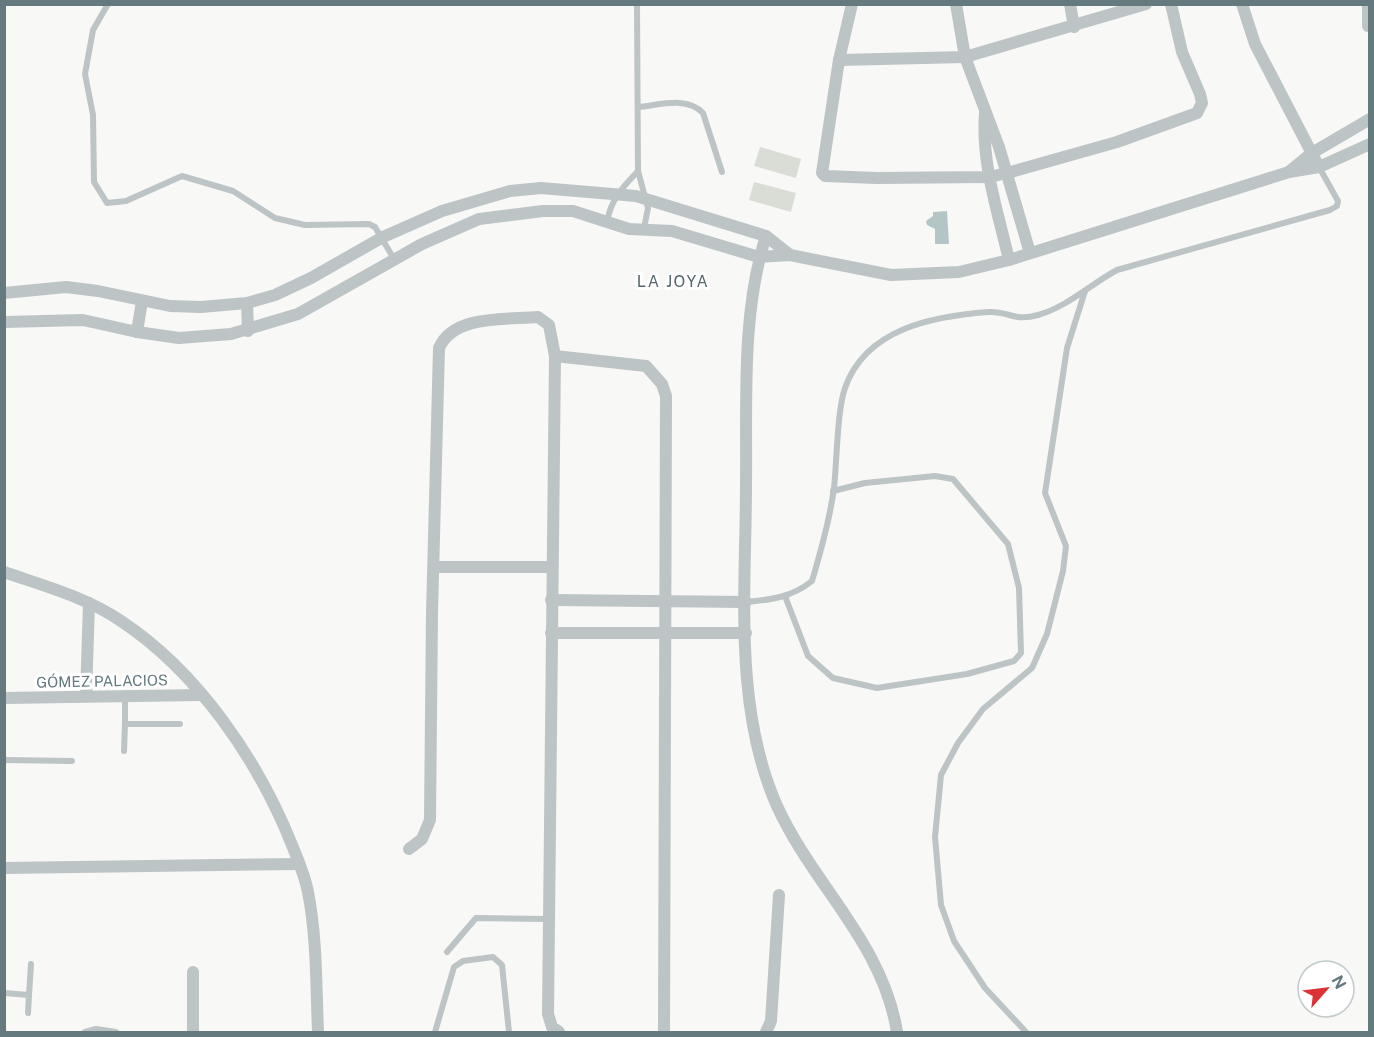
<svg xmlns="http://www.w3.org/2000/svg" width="1374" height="1037" font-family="'Public Sans',sans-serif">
	<rect width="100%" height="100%" fill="#f8f8f6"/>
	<g fill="#daddd5">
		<path d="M 760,147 L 801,159 L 796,178 L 754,166 Z"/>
		<path d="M 754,182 L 796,193 L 791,212 L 749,200 Z"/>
	</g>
	<path fill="#b4c5c6" d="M 947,211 L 949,244 L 935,244 L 935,229 L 927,225 L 926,221 L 933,216 L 933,212 Z"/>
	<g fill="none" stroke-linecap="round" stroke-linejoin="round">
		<g stroke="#bdc4c5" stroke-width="6">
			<path d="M 108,4 L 93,30 L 85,74 L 93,115 L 94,182 L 107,203 L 126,201 L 182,176 L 233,191 L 275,218 L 305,225 L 369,224 L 375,227 L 394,259"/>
			<path d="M 637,4 L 638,171 L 648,208 L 644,228"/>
			<path d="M 638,107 C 660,105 687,96 703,113 L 722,172"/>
			<path d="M 607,222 C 611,199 622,188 638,171"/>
			<path d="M 785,596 L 808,656 L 833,678 L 877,688 L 967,674 L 1014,661 L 1021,653 L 1019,588 L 1008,544 L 953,479 L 935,476 L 865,483 L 833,491"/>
			<path d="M 746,602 C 771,600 792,597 812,581 C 821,551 830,518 834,488 C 837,461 837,411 845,388 C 866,328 934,316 989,312 C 1009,311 1014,322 1038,315 C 1067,307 1091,284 1117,270 L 1330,210 L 1337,206 L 1338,201 L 1319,167"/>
			<path d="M 125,696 L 125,724 L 180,724"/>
			<path d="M 124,751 L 125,724"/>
			<path d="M 4,760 L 72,761"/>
			<path d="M 447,952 L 476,918 L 548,919"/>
			<path d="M 4,993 L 29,995 L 31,964"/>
			<path d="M 28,1013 L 29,995"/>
			<path d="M 85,1032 L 96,1029 L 116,1032"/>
			<path d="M 435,1032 L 454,967 L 463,961 L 493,957 L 502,965 L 509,1032"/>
			<path d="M 1026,1032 L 985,988 L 954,941 L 941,905 L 935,837 L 941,775 L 958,743 L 983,709 L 1032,668 L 1047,634 L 1063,571 L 1066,546 L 1045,493 L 1067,348 L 1085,291"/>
		</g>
		<g stroke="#bdc4c5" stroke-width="12">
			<path d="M 852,4 L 839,60 L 822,173 L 825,176 L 877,178 L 989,177 L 1007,173 L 1117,142 L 1197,113 L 1202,103 L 1200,94 L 1182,52 L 1171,4"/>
			<path d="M 956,4 L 965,57 L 999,147 L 1030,253"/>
			<path d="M 1070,4 L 1074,27"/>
			<path d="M 1242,4 L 1255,44 L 1319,167"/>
			<path d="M 1368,4 L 1368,26"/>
			<path d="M 839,60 L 965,57 L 1146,4"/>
			<path d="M 985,113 C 981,163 998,212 1009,260"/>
			<path d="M 1290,171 L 1312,153 L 1370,119"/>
			<path d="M 766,236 C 741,314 747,403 746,484 C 746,589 733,707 777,806 C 813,885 883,943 897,1032"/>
			<path d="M 4,293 L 66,287 L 98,291 L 170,306 L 201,307 L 247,303 L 275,295 L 311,278 L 383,237 L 442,211 L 510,191 L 541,188 L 636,196 L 766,236 L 790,255"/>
			<path d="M 247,303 L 248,331"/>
			<path d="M 4,322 L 83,320 L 137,332 L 179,338 L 231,334 L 298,314 L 422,244 L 479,219 L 543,211 L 573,211 L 629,229 L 672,231 L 759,257 L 790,255 L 891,275 L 959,272 L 1009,260 L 1289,172 L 1319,167 L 1370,144"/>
			<path d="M 137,332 L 142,301"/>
			<path d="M 555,356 L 646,366 L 662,384 L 666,396 L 664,1032"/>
			<path d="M 434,567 L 551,567"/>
			<path d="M 4,572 C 44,586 86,597 121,621 C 198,672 258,760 292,845 C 298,860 305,876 308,892 C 317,938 316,986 318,1032"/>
			<path d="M 551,600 L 746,602"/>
			<path d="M 551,633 L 746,633"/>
			<path d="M 86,696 L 89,603"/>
			<path d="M 4,698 L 201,695"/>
			<path d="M 409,849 L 422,839 L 430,820 L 432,613 L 439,348 C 454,314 507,320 538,317 L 549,325 L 555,356 L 548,1014 L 552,1027 L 559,1032"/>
			<path d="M 4,868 L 299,864"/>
			<path d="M 193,972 L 193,1032"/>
			<path d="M 766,1032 L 771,1021 L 779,895"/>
		</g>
	</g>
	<g text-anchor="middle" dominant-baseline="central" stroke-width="6" stroke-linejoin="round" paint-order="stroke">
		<g font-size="15" fill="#657a7f" stroke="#fff">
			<text transform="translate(102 681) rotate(-1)">GÓMEZ PALACIOS</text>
		</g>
		<g font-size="16" letter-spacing="1.5" fill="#56676b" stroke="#fff">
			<text x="673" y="281">LA JOYA</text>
		</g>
	</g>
	<rect width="1374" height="1037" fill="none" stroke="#657a7f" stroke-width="12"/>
	<g transform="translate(1326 989) rotate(62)"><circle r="28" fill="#ffffff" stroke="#c1cacc" stroke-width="1.5"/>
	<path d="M0-4.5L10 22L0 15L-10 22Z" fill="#dc3236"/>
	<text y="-9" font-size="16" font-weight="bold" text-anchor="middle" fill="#657a7f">N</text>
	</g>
</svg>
